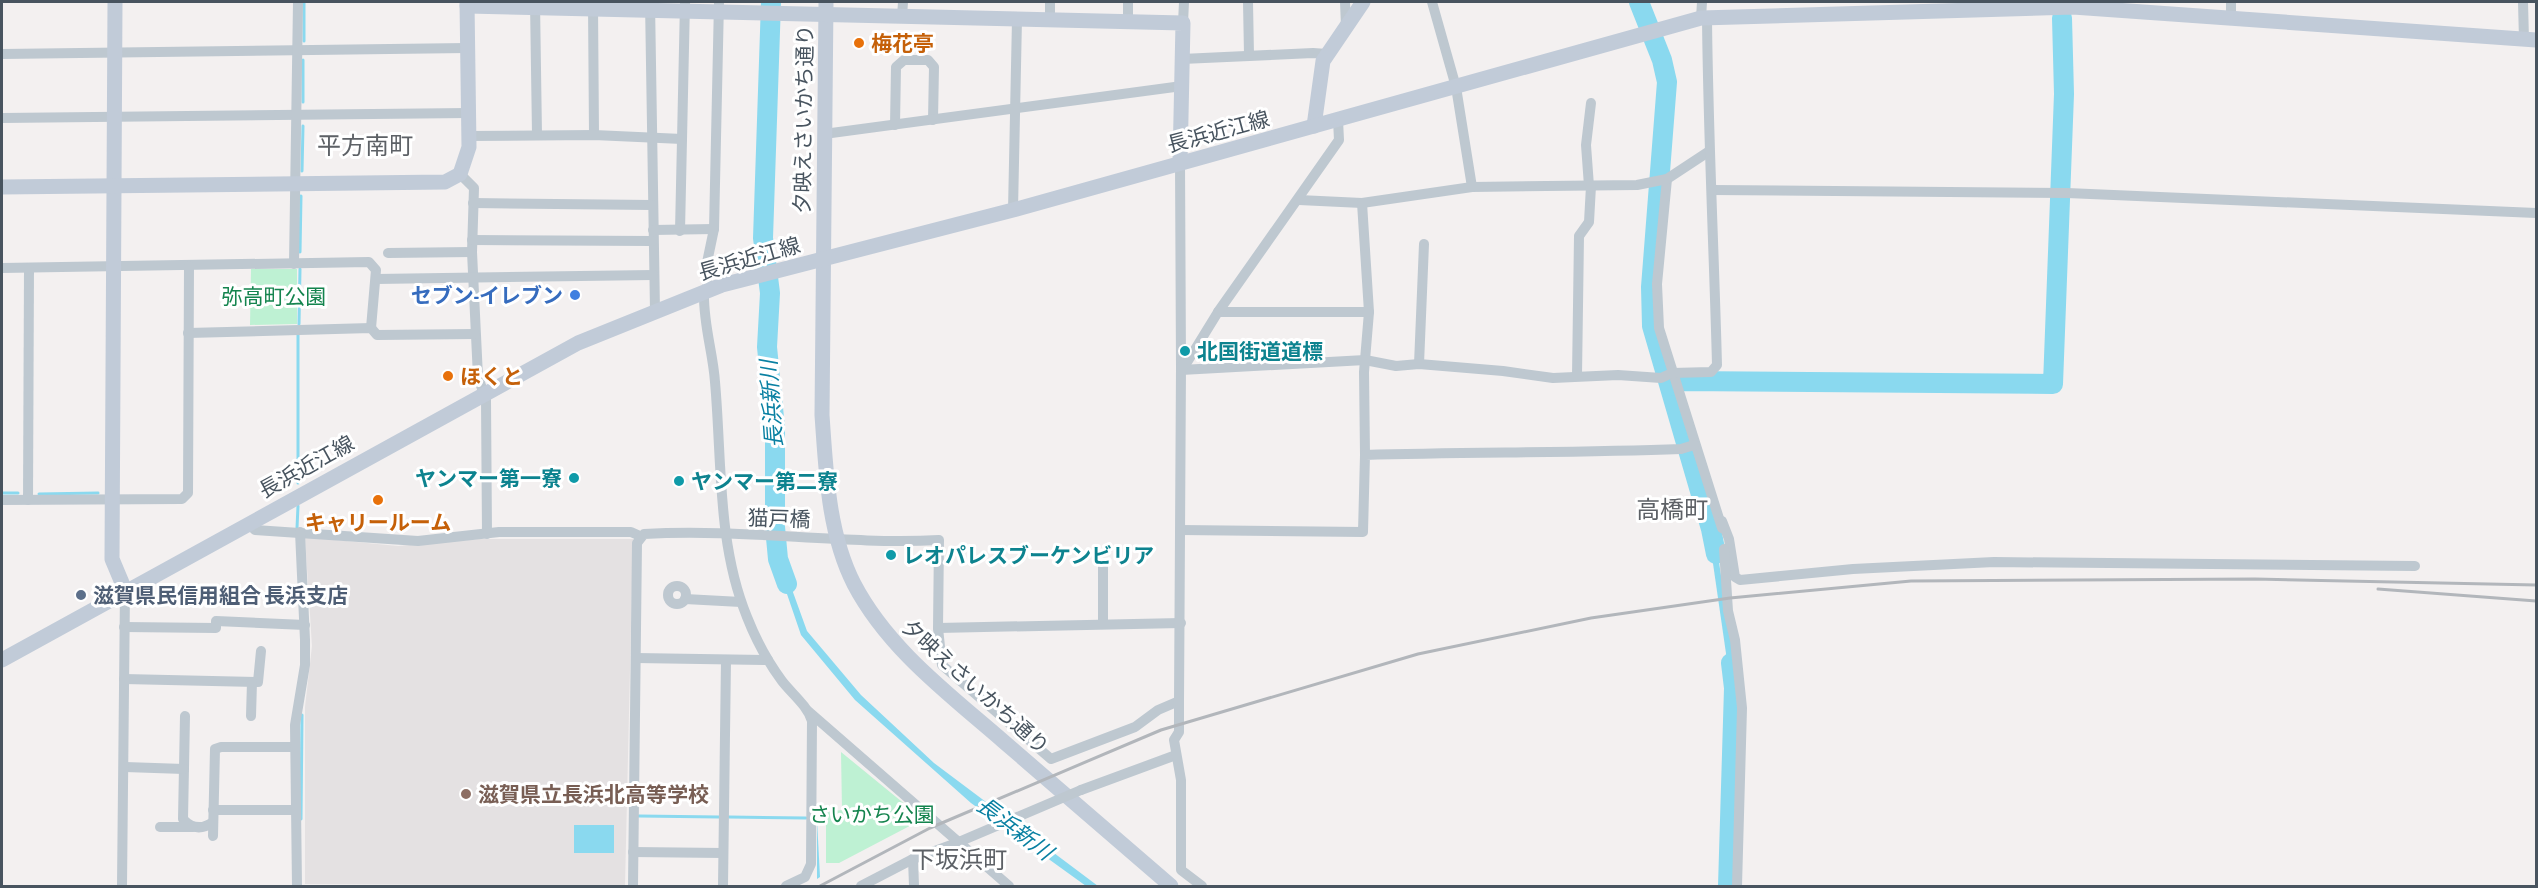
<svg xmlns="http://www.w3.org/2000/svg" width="2538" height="888" font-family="'Asap Condensed','Noto Sans JP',sans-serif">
	<rect width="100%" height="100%" fill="#f3f0f0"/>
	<path fill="#e4e1e2" d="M 305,537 L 398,546 L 479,539 L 633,539 L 625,886 L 305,884 L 305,707 L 312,646 Z"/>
	<g fill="#bef1d3">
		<path d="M 251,269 L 297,269 L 297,324 L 250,325 Z"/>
		<path d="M 841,752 L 923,819 L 839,863 L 826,863 L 826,812 L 842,810 Z"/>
	</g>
	<g fill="#8ad9ef">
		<path d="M 1708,529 L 1714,529 L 1738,688 L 1731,688 Z"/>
		<path d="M 775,559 L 781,559 L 807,631 L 861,695 L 934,763 L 1098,886 L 1086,886 L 971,803 L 855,700 L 801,635 Z"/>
		<path d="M 817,820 L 820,877 L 817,879 Z"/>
		<rect x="574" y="825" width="40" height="28"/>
	</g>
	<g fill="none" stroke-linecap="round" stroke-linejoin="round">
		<g stroke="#8ad9ef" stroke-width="3">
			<path d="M 304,41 L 304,2"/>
			<path d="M 303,60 L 303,102"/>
			<path d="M 302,171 L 303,126"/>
			<path d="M 300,252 L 301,196"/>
			<path d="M 299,324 L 300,269"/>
			<path d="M 298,483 L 298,335"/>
			<path d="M 2,493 L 18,493"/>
			<path d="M 39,494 L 98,493"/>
			<path d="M 297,528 L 298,506"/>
			<path d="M 639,816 L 719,817"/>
			<path d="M 729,817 L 806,818"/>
			<path d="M 301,819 L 302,715"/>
		</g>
		<g stroke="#8ad9ef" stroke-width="20">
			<path d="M 771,2 L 763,238 L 770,293 L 767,347 L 775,428 L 775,527 L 778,559 L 787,584"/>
			<path d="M 1639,2 L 1662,60 L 1667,82 L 1651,287 L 1652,326 L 1711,529 L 1716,554"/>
			<path d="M 1670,386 L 1681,381 L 2053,384 L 2064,94 L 2062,18"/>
			<path d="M 1728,886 L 1734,688 L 1731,663"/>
		</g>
		<g stroke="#bec8d0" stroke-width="10">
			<path d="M 535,2 L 537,135"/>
			<path d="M 650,2 L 655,311"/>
			<path d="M 1248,2 L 1249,55"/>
			<path d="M 1345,2 L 1346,26"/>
			<path d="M 1432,2 L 1456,87 L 1472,187"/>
			<path d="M 2523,2 L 2524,40"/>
			<path d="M 593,5 L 594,135"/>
			<path d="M 902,17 L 903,2"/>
			<path d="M 1701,18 L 1702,2"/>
			<path d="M 2231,18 L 2231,2"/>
			<path d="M 1050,20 L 1050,2"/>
			<path d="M 1128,22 L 1128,2"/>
			<path d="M 1183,23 L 1184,2"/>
			<path d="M 2,54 L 467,48"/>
			<path d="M 1182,59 L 1313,53 L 1327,54"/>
			<path d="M 2,118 L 468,113"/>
			<path d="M 895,125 L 896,67 L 904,60 L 928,60 L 934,67 L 933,120"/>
			<path d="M 824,134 L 1182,86"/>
			<path d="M 468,136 L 594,135 L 682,139"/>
			<path d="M 1180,163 L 1181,367"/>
			<path d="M 460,174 L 474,188 L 472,252 L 478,377 L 486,400 L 487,534"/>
			<path d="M 1667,179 L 1657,284 L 1659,328 L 1722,528"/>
			<path d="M 1589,186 L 1586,145 L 1591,103"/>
			<path d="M 1712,190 L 2067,193 L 2536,213"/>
			<path d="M 1299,200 L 1362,203 L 1472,187 L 1637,185 L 1667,179 L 1708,152"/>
			<path d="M 473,203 L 652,205"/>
			<path d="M 1362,203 L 1369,312 L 1364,372 L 1365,455"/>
			<path d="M 1013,210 L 1017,19"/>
			<path d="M 653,230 L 714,229"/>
			<path d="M 680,231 L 685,2"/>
			<path d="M 472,240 L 652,241"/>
			<path d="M 388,253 L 472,252"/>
			<path d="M 294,264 L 298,2"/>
			<path d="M 2,268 L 369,262 L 376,270 L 371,328"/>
			<path d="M 376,279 L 653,275"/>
			<path d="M 709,290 L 705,272 L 714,229 L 719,2"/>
			<path d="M 704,292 C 703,324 713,352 715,382 C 722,460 717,544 747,617 C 756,640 768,662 782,681 C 792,694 807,705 812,721 L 811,864 L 805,877 L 786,886"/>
			<path d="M 1218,312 L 1369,312"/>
			<path d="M 188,333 L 371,328 L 377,335 L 475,334"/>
			<path d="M 1419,364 L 1424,244"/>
			<path d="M 1181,370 L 1365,360 L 1396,366 L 1419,364 L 1503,371 L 1553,378 L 1618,375 L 1661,378 L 1672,373 L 1711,372 L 1717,365 C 1714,249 1708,133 1707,17"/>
			<path d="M 1577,376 L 1579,236 L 1589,222 L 1591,186"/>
			<path d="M 2,500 L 182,499 L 188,493 L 189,266"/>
			<path d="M 28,500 L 29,268"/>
			<path d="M 1722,521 L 1729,539 L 1735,577 L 1740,580 L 1853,569 L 1994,562 L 2415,566"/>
			<path d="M 248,523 L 255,530 L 418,541 L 499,532 L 631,532 L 640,536"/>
			<path d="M 1181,530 L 1363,532 L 1365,455 C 1470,452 1576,453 1681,449 L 1694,445"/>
			<path d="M 1724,549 L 1728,611 L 1735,640 L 1742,708 L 1737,886"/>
			<path d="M 1103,566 L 1103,623"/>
			<circle cx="677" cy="595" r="9"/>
			<path d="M 685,599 L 741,602"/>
			<path d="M 124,627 L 216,628 L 216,621 L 305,625"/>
			<path d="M 938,628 L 1181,623"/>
			<path d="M 636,658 L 768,660"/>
			<path d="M 124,679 L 258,682 L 261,651"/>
			<path d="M 808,711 L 1009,886"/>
			<path d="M 185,716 L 183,819 C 192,829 202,830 213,822"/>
			<path d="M 251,716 L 252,682"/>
			<path d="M 125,767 L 184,769"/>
			<path d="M 1081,790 L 1176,755"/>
			<path d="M 213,810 L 295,810"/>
			<path d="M 160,827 L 193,827"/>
			<path d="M 213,836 L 215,749 L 221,747 L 295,747"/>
			<path d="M 633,852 L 723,853"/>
			<path d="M 913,859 L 914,886"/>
			<path d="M 122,886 L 125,590"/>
			<path d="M 297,886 L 295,725 L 305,665 L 305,640 L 300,532"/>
			<path d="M 633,886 L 637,543 L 644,534 C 743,528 841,545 939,540 L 938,628 L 942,665 L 1051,759 L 1135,727 L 1158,710 L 1179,701"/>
			<path d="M 723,886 L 726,660"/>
			<path d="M 861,886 L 913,859 L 954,844"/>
			<path d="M 1202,886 L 1181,870 L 1181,780 L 1174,740 L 1179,732 L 1179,701 L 1181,367 L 1186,364 L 1218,312 L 1339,140 L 1338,120"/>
		</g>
		<g stroke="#c1cbd8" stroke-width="15">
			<path d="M 115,2 L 112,559 L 125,590"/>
			<path d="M 826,2 L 822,415 C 826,471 828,533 854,584 C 888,649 949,694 1003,741 C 1059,790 1115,838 1171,886"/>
			<path d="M 467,6 L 1183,23 L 1180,163"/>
			<path d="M 1314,126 L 1323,61 L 1363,2"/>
			<path d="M 2,187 L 445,182 L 460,174 L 469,147 L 467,2"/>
			<path d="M 2,660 L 578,343 L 722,285 L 1013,210 L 1701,18 L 2073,7 L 2536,40"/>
		</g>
		<g stroke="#b2b6bb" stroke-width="3">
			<path d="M 2378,589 L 2536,601"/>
			<path d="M 820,886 L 930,828 L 1161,730 L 1418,654 L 1591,618 L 1730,598 L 1911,581 L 2255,579 L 2536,585"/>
		</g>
		<path stroke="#bec8d0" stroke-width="10" d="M 954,844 L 1081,790"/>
	</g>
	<g fill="#e8710a" stroke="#fff" stroke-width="2">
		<circle cx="859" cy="43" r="6"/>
		<circle cx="448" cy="376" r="6"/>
		<circle cx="378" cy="500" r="6"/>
	</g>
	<circle fill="#3f7fe0" stroke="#fff" stroke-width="2" cx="575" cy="295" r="6"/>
	<g fill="#0f9aa8" stroke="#fff" stroke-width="2">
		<circle cx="1185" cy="351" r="6"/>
		<circle cx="574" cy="478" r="6"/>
		<circle cx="679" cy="481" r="6"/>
		<circle cx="891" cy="555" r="6"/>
	</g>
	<circle fill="#5c6f8a" stroke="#fff" stroke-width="2" cx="81" cy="595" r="6"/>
	<circle fill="#8d6e63" stroke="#fff" stroke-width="2" cx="466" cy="794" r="6"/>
	<g text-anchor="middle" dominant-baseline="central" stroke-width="6" stroke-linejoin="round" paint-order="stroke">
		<g font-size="21" font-weight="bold" fill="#c56008" stroke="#fff" text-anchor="start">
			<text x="871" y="43">梅花亭</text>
			<text x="460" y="376">ほくと</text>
			<text x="378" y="522" text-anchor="middle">キャリールーム</text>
		</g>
		<g font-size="21" fill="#48545f" stroke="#fff">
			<text transform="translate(803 119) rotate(-89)">夕映えさいかち通り</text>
			<text transform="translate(1218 131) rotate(-15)">長浜近江線</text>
			<text transform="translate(749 258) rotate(-16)">長浜近江線</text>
			<text transform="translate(306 466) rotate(-29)">長浜近江線</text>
			<text transform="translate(779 518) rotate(2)">猫戸橋</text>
			<text transform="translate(976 686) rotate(42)">夕映えさいかち通り</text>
		</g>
		<g font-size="21" font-weight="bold" fill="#366cbe" stroke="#fff" text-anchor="end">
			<text x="563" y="295">セブン-イレブン</text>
		</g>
		<g font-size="21" fill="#14844e" stroke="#fff">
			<text x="274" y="296">弥高町公園</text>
			<text x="872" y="814">さいかち公園</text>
		</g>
		<g font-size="21" font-weight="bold" fill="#0d838f" stroke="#fff" text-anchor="start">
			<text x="1197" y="351">北国街道道標</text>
			<text x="562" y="478" text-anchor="end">ヤンマー第一寮</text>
			<text x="691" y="481">ヤンマー第二寮</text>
			<text x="903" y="555">レオパレスブーケンビリア</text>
		</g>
		<g font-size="21" font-weight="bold" fill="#4e5e75" stroke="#fff" text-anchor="start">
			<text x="93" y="595">滋賀県民信用組合 長浜支店</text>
		</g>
		<g font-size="21" font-weight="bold" fill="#785e54" stroke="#fff" text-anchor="start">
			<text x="478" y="794">滋賀県立長浜北高等学校</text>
		</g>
		<g font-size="22" font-style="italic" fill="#0980a2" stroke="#fff">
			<text transform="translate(771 404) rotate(-94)">長浜新川</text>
			<text transform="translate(1015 828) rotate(37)">長浜新川</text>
		</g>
		<g font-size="24" fill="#5d6166" stroke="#fff">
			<text x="365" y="145">平方南町</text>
			<text x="1672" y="509">高橋町</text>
			<text x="959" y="859">下坂浜町</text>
		</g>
	</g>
	<rect width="2538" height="888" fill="none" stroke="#48545f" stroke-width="6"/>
</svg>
